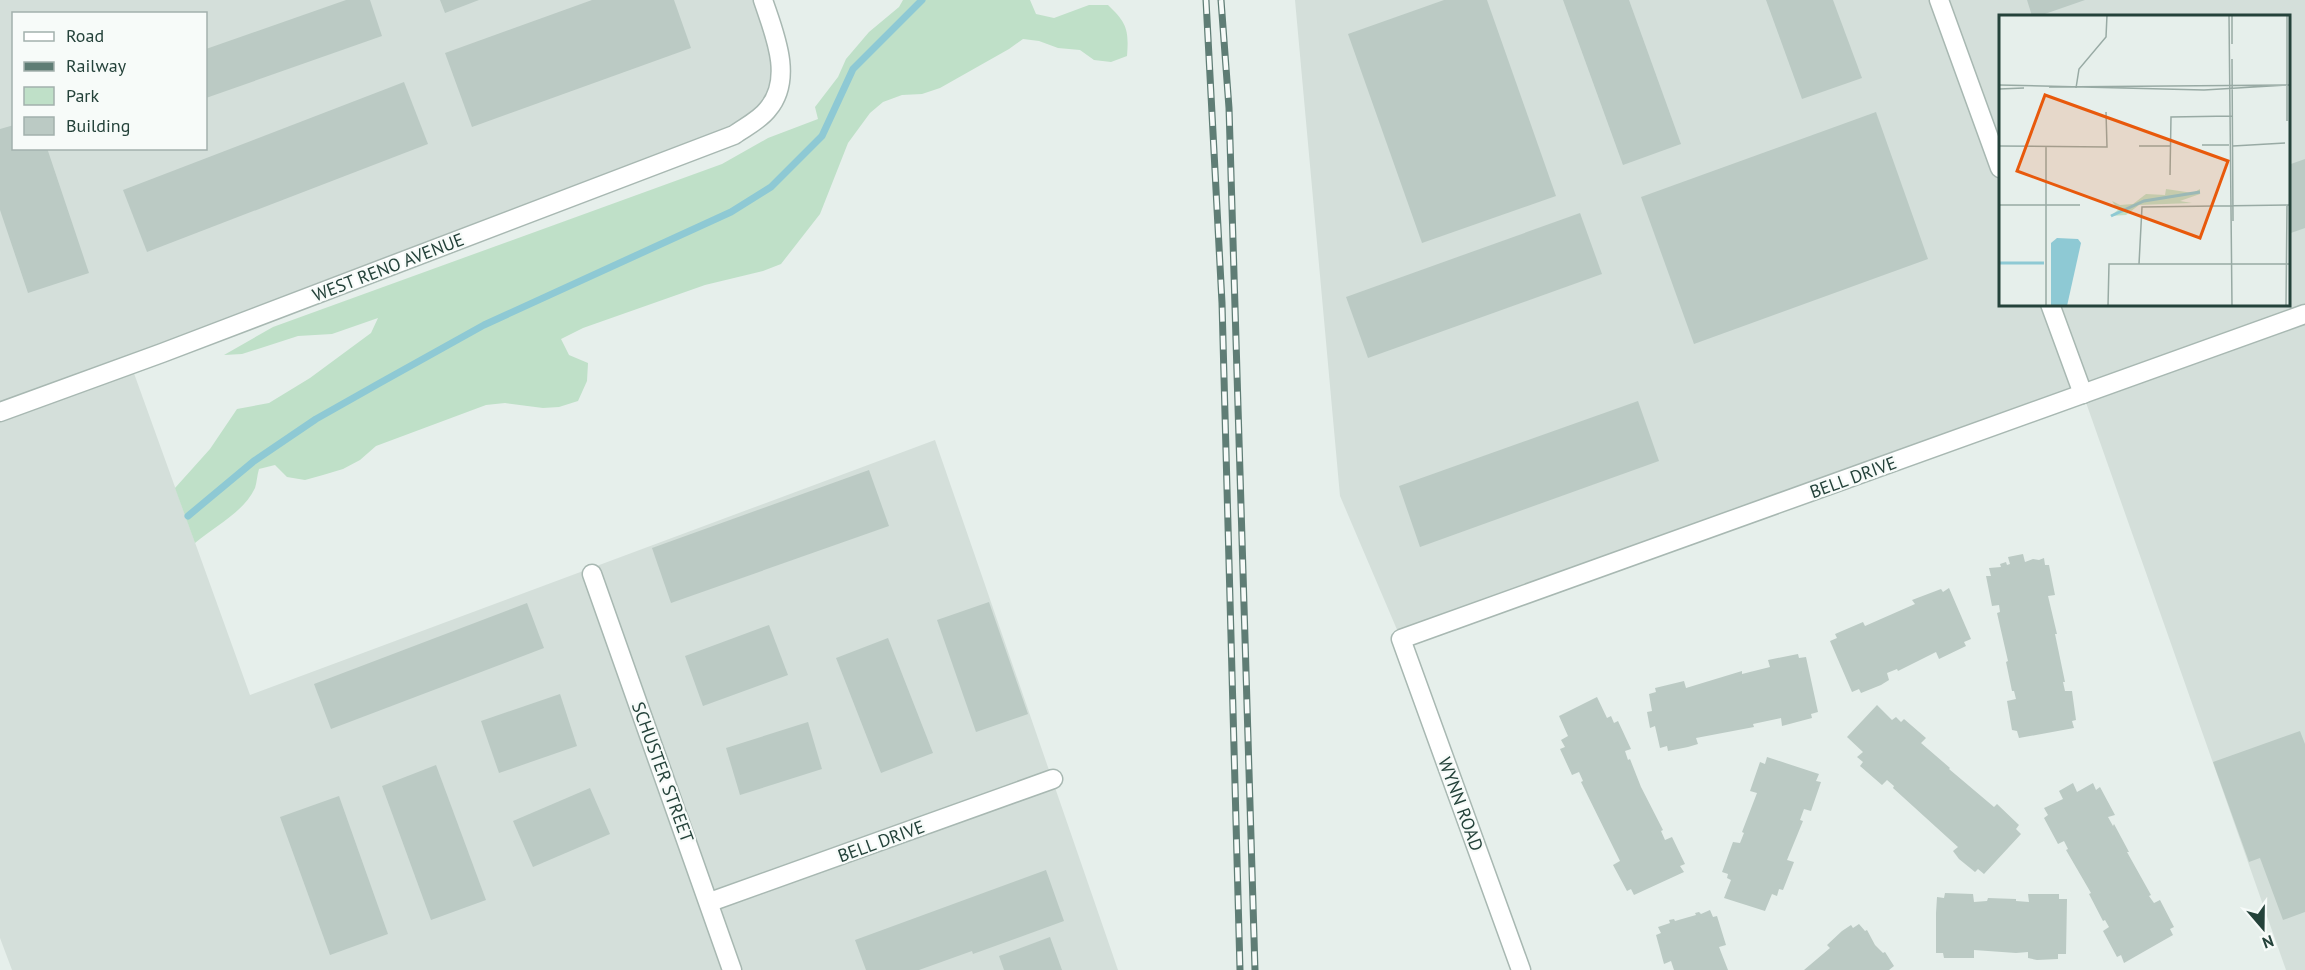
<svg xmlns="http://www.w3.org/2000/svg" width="2305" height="970" font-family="'PT Sans',sans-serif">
	<rect width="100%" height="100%" fill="#e6efeb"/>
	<g fill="#d4dfda" fill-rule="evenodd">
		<path d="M 0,0 L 763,0 L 782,70 L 751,124 L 131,365 L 250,695 L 935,440 L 1118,970 L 12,970 L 0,938 ZM 14,14 L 206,14 L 206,148 L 14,148 Z"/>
		<path d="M 1295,0 L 2305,0 L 2305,970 L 2286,970 L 2083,394 L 1401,639 L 1340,496 ZM 2000,16 L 2288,16 L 2288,304 L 2000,304 Z"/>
	</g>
	<path fill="#bfe0c8" d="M 903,0 L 1030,0 L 1036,14 L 1054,18 L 1089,5 L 1108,5 C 1127,23 1129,30 1127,56 L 1111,62 L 1094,60 L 1080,50 L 1058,48 L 1039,41 L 1023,39 L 1009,49 L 940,88 L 922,94 L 902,95 L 883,102 L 870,113 L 848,143 L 820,214 L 781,264 L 763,271 L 705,285 L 583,328 L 561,339 L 569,355 L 588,363 L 587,381 L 578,401 L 559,407 L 543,408 L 505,403 L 486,405 L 376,446 L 360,460 L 343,469 L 323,475 L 305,480 L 287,477 L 275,465 L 259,469 C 257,475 257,482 255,488 C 244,512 215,526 195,543 L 175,488 L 210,449 L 237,409 L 269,403 L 310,378 L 371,333 L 378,318 L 332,334 L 298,336 L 242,354 L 224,355 L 273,327 L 722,164 L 768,138 L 818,119 L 815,107 L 838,77 L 846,59 L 869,32 L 899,7 Z"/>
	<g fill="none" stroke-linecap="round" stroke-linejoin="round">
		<path stroke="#8ec9d4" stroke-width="7" d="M 188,516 L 254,461 L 316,419 L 378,384 L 484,325 L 731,212 L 771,187 L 822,136 L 853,69 L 922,0"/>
	</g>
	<g fill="#bbcac4">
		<path d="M 346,0 L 370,0 L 382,36 L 206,98 L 206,49 Z"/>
		<path d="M 440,0 L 479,0 L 445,13 Z"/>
		<path d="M 592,0 L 674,0 L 691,48 L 472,127 L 445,53 Z"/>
		<path d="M 1444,0 L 1487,0 L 1556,196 L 1422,243 L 1348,34 Z"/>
		<path d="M 1563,0 L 1629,0 L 1681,144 L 1623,165 Z"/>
		<path d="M 1766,0 L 1833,0 L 1862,78 L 1802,99 Z"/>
		<path d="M 2027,0 L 2085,0 L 2039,16 L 2032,16 Z"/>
		<path d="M 404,82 L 428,144 L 147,252 L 123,190 Z"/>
		<path d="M 1876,112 L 1928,259 L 1694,344 L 1641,197 Z"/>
		<path d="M 14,125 L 14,148 L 47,148 L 89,273 L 28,293 L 0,210 L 0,129 Z"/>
		<path d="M 2305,159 L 2305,228 L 2288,234 L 2288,165 Z"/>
		<path d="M 1580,213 L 1602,274 L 1368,358 L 1346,297 Z"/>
		<path d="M 1638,401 L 1659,461 L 1420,547 L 1399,486 Z"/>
		<path d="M 869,470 L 889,526 L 671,603 L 652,548 Z"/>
		<path d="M 2023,554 L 2025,562 L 2033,559 L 2039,560 L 2044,558 L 2045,565 L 2049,565 L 2055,595 L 2048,596 L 2057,634 L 2055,634 L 2065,682 L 2063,682 L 2065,691 L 2072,691 L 2076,720 L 2072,721 L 2074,728 L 2019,738 L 2017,731 L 2012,730 L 2007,701 L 2016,699 L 2014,691 L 2012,691 L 2006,662 L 2008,661 L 1997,613 L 2000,612 L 1999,605 L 1992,606 L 1986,576 L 1991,576 L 1989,568 L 2001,567 L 2000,564 L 2006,562 L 2007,565 L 2010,564 L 2008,557 Z"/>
		<path d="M 1949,588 L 1971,639 L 1964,642 L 1966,646 L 1939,659 L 1936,652 L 1898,671 L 1897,669 L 1887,673 L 1889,680 L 1881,685 L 1861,693 L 1859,689 L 1852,692 L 1830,641 L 1837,638 L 1835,634 L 1863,622 L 1865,626 L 1915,604 L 1912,600 L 1941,589 L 1943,592 Z"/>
		<path d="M 989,602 L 1028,714 L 976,732 L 937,620 Z"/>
		<path d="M 527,603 L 544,648 L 331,729 L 314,684 Z"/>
		<path d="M 769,625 L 788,675 L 703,706 L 685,656 Z"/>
		<path d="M 888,638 L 933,753 L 881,773 L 836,658 Z"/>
		<path d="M 1798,654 L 1799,658 L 1806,657 L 1818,712 L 1811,714 L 1812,718 L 1782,726 L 1781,718 L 1753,724 L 1754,727 L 1696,738 L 1698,744 L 1688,747 L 1668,751 L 1667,746 L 1660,748 L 1655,726 L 1650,728 L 1647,712 L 1652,711 L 1649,694 L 1656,692 L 1655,688 L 1684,681 L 1686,688 L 1742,671 L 1742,674 L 1770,667 L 1768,660 Z"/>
		<path d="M 560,694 L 577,746 L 499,773 L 481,721 Z"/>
		<path d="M 1597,697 L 1607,718 L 1611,716 L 1614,723 L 1618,721 L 1631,749 L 1625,751 L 1628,760 L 1630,759 L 1641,787 L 1663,830 L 1661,831 L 1665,840 L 1672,837 L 1685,864 L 1680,866 L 1684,872 L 1634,895 L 1631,889 L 1627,891 L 1613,865 L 1620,861 L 1581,782 L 1583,781 L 1579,772 L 1572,775 L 1560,749 L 1565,747 L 1561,740 L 1568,736 L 1559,716 Z"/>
		<path d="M 1877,705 L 1892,720 L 1896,717 L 1901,722 L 1904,719 L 1926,738 L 1921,743 L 1950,768 L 1949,769 L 1994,807 L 1997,804 L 2019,825 L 2016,829 L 2021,834 L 1984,874 L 1978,869 L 1975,872 L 1959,859 L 1953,851 L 1958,847 L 1893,788 L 1894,786 L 1887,780 L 1882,785 L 1860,766 L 1863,762 L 1857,757 L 1863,752 L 1847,737 Z"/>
		<path d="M 808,722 L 822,769 L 740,795 L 726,748 Z"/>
		<path d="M 2300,731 L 2305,744 L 2305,912 L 2283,920 L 2260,858 L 2249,862 L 2213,762 Z"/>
		<path d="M 1767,757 L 1819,774 L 1816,781 L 1821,782 L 1811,811 L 1804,809 L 1800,820 L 1803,821 L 1787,860 L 1794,862 L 1783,890 L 1779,889 L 1777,896 L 1772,894 L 1765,911 L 1724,898 L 1731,880 L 1727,878 L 1728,874 L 1722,872 L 1733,842 L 1740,843 L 1744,833 L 1742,832 L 1757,793 L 1750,791 L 1760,762 L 1765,764 Z"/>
		<path d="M 436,765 L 486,900 L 431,920 L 382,786 Z"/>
		<path d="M 2073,783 L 2077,792 L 2093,783 L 2096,790 L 2100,787 L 2115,815 L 2108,817 L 2113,826 L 2114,824 L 2129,852 L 2127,852 L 2151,895 L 2149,896 L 2154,903 L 2160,900 L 2174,927 L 2170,929 L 2173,935 L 2124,963 L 2121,955 L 2117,957 L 2103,931 L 2109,927 L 2105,920 L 2103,921 L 2089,894 L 2091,893 L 2066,850 L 2068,849 L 2064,841 L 2058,844 L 2044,818 L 2048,815 L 2044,808 L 2063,799 L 2059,791 Z"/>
		<path d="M 590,788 L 610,834 L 533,867 L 513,821 Z"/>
		<path d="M 339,796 L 388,934 L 330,955 L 280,817 Z"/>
		<path d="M 1046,870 L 1064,921 L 973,954 L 972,951 L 919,970 L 866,970 L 855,940 Z"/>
		<path d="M 1945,893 L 1973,894 L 1974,902 L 1987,901 L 1988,898 L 2016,899 L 2016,901 L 2029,902 L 2028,894 L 2059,894 L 2059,899 L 2067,899 L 2066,954 L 2058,954 L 2058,959 L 2037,960 L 2028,958 L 2028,952 L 2016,953 L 1974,950 L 1974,958 L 1944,958 L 1943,953 L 1936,953 L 1936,913 L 1937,897 L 1944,898 Z"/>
		<path d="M 1710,910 L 1713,917 L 1717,916 L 1726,945 L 1719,947 L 1728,970 L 1674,970 L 1671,961 L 1664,964 L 1656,935 L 1661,933 L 1658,927 L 1670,923 L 1669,920 L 1674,919 L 1675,921 L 1696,915 L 1695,913 L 1699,912 L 1701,914 Z"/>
		<path d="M 1859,924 L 1865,931 L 1867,930 L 1875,945 L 1883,953 L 1885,952 L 1894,966 L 1889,970 L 1804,970 L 1830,948 L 1827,945 L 1842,931 L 1851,925 L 1853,928 Z"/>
		<path d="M 1050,937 L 1062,970 L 1004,970 L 999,956 Z"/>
	</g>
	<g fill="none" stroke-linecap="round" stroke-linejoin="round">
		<g stroke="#a8b8b2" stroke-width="21">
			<g id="street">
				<path d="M 1939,0 L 2000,168"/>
				<path d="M 2050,304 L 2083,394"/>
				<path d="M 0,412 L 162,353 L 734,135 C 745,127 760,120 768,109 C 794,78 774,33 763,0"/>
				<path d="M 592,574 L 732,970"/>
				<path d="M 710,902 L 1053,779"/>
				<path d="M 1521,970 L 1401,639 L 2305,314"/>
			</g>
		</g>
		<use href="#street" stroke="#fff" stroke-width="18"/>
		<g stroke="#5f7d75" stroke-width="7">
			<g id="rail">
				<path d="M 1206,0 L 1222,303 L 1240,970"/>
				<path d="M 1221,0 L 1229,108 L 1255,970"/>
			</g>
		</g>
		<use href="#rail" stroke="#f7fbf9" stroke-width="4.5" stroke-dasharray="14" stroke-linecap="butt"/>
	</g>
	<g text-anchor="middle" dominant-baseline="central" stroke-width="4.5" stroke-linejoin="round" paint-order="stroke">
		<g font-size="18" fill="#24423a" stroke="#f7fbf9">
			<text transform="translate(388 267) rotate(-21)">WEST RENO AVENUE</text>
			<text transform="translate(1853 477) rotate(-20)">BELL DRIVE</text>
			<text transform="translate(663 772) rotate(70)">SCHUSTER STREET</text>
			<text transform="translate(1461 804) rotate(70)">WYNN ROAD</text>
			<text transform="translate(881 841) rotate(-20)">BELL DRIVE</text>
		</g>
	</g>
	<g transform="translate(1999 15)">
		<rect width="291" height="291" fill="#e6efeb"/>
		<path d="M 167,174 L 194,178 L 201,174 L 201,179 L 181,186 L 193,188 L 140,190 L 127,200 L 111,201 L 119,195 L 113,186 L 121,190 L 134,189 L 147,179 L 166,180 Z" fill="#bfe0c8"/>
		<path d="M 58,223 L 79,224 L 82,228 L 68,291 L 52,291 L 52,228 Z" fill="#8ec9d4"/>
		<path fill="none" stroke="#8ec9d4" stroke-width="3" d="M 112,201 L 145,186 L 201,177M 0,248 L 45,248"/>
		<path fill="none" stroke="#98aaa4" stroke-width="1.5" d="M 230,0 L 233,291M 288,0 L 288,106M 233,29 L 233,0M 233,44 L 234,206M 0,70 L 205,75 L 288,70M 50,72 L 290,70M 77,73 L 80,54 L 107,22 L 108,0M 0,74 L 25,73M 203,130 L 230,130M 0,131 L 108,132 L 107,97M 140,131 L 171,131M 234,131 L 286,128M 47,132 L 47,291M 171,160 L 172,102 L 233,101M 0,190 L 81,190M 140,249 L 143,192 L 291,190M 109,291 L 110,249 L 291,249M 287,291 L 288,190"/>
		<path fill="#e8590c" fill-opacity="0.15" stroke="#e8590c" stroke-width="3" d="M 46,80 L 229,146 L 201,223 L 18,156 Z"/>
		<rect width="291" height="291" fill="none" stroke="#24423a" stroke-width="3"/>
	</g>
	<rect x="12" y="12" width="195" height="138" fill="#f7fbf9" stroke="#a3b1ad" stroke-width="1.5"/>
	<rect x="24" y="32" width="30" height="9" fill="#ffffff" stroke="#a3b1ad" stroke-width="1.5"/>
	<text x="66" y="42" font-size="18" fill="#24423a">Road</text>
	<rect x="24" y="62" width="30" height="9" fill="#5f7d75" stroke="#a3b1ad" stroke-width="1.5"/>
	<text x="66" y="72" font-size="18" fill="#24423a">Railway</text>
	<rect x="24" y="87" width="30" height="18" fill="#bfe0c8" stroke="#a3b1ad" stroke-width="1.5"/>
	<text x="66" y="102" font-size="18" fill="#24423a">Park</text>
	<rect x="24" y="117" width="30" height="18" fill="#bbcac4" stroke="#a3b1ad" stroke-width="1.5"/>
	<text x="66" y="132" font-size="18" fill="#24423a">Building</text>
	<g transform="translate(2263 928) rotate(160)" stroke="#f7fbf9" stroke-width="4.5" paint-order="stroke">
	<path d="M0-4.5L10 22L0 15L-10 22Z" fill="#24423a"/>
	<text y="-9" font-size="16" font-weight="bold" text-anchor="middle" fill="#24423a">N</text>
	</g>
</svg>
